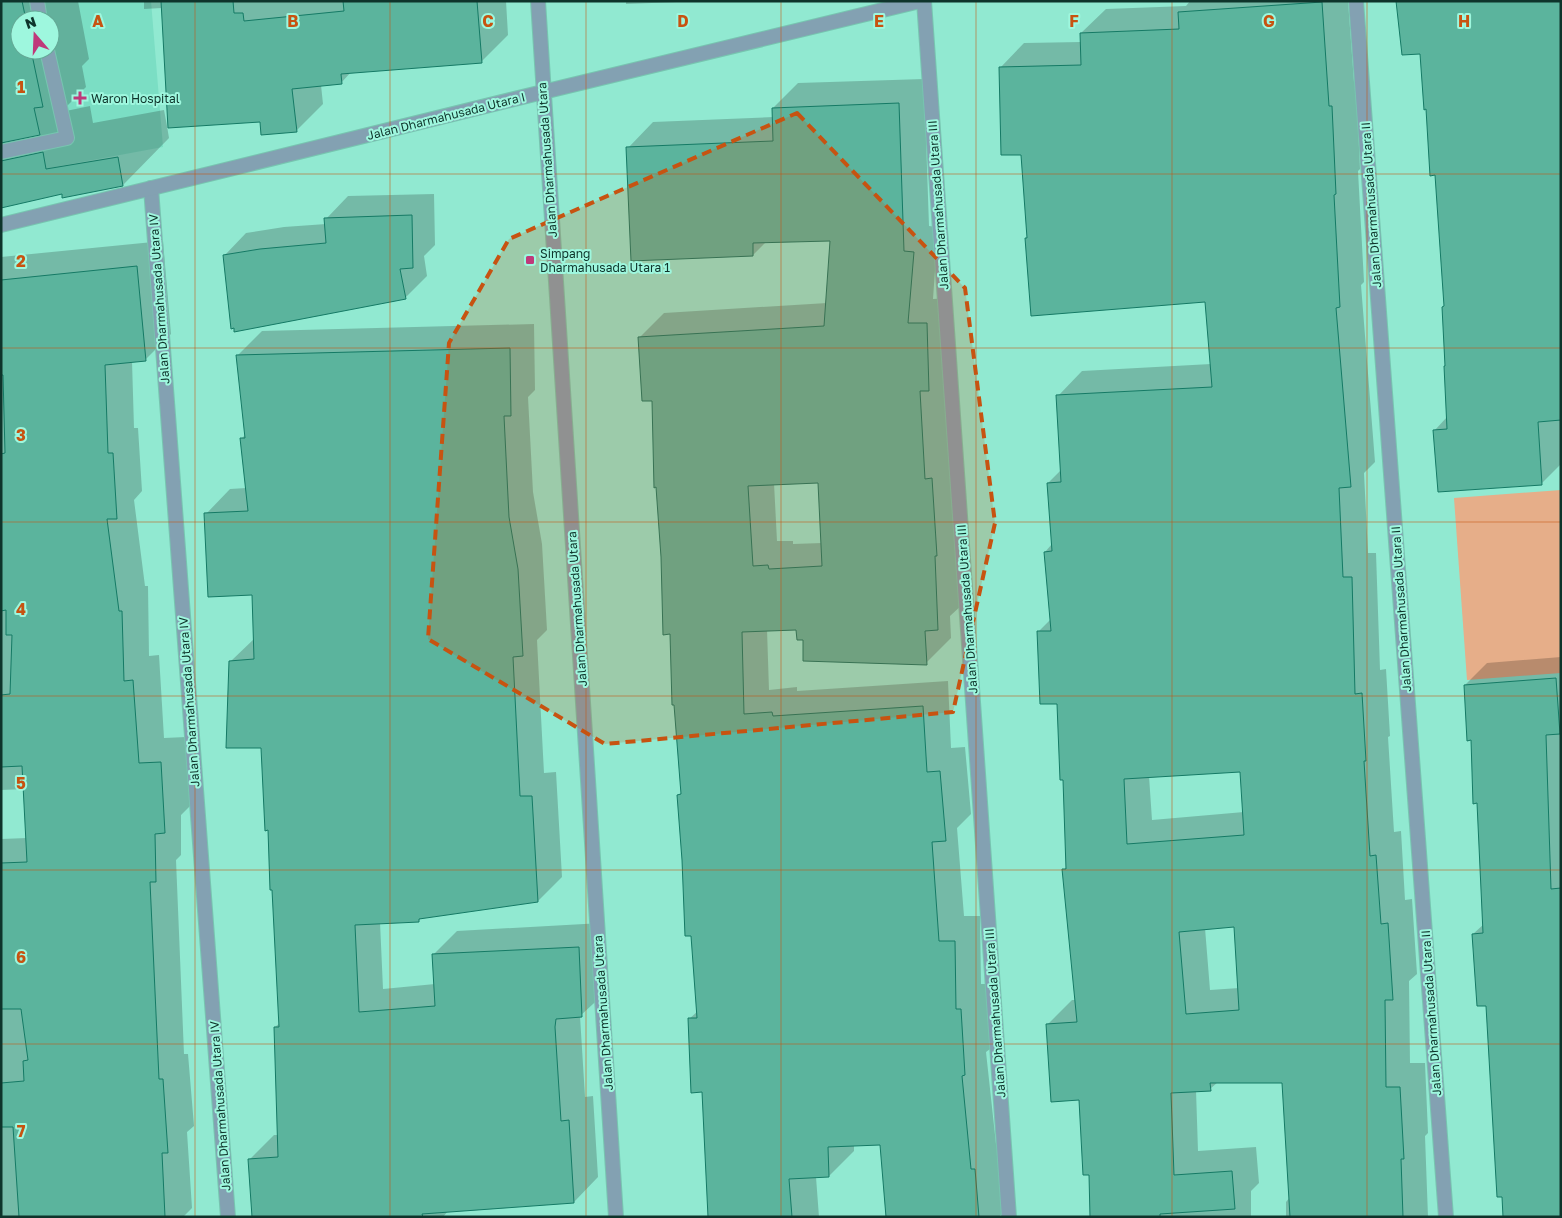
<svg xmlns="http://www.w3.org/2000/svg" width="1562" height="1218" font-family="'Golos Text',sans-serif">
	<rect width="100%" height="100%" fill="#91e9d1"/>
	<path fill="#7bdec4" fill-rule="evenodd" d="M 1,1 L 151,1 L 163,147 L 1,177 ZM 20,20 L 50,20 L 50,50 L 20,50 Z"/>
	<path fill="#e6ae89" d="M 1561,490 L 1561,673 L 1467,680 L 1454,498 Z"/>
	<g fill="#0003" fill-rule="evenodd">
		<path d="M 1,1 L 78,1 L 89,59 L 82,66 L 86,87 L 61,112 L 90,106 L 93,123 L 164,110 L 167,126 L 169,126 L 162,8 L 144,9 L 144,1 L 506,1 L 508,35 L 481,62 L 352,71 L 341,83 L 321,85 L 323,104 L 296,131 L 261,121 L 167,126 L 169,138 L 123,185 L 63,192 L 1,206 ZM 20,20 L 50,20 L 50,50 L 20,50 Z"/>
		<path d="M 626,1 L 703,1 L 626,4 Z"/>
		<path d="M 1190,1 L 1348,1 L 1354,82 L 1356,82 L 1360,169 L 1358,171 L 1364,282 L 1361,285 L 1375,462 L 1364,473 L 1368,553 L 1376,553 L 1380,670 L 1386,669 L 1390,736 L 1388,737 L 1394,832 L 1401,831 L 1405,900 L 1412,899 L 1417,974 L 1409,981 L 1410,1063 L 1425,1063 L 1428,1133 L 1425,1136 L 1428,1217 L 1286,1217 L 1286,1202 L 1290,1197 L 1283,1081 L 1218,1082 L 1210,1089 L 1196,1090 L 1198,1151 L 1256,1147 L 1259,1183 L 1251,1191 L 1251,1217 L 1092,1217 L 1090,1173 L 1081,1099 L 1047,1025 L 1072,1000 L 1076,1000 L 1064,870 L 1067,866 L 1064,779 L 1058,702 L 1038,632 L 1051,619 L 1045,552 L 1052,544 L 1048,483 L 1061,470 L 1058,396 L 1082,371 L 1211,364 L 1206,301 L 1026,238 L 1028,236 L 1022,154 L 1000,68 L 1024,43 L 1081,42 L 1081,33 L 1106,9 L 1186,6 ZM 1242,771 L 1244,812 L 1152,820 L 1149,776 ZM 1235,925 L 1239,988 L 1210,990 L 1205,928 Z"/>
		<path d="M 1561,1 L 1561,464 L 1541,484 L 1435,430 L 1447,417 L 1443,307 L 1445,305 Z"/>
		<path d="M 924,79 L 929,226 L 938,227 L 933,299 L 951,298 L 963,604 L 950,616 L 951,638 L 926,663 L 805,638 L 797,628 L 767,629 L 769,690 L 797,687 L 797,691 L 948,681 L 951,748 L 965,747 L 971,814 L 957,828 L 964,916 L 980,916 L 981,984 L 986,984 L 990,1049 L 986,1052 L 996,1144 L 1000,1144 L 1005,1210 L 999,1217 L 888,1217 L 882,1144 L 854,1145 L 854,1151 L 829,1176 L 816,1177 L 819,1217 L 709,1217 L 704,1091 L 689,1019 L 698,1011 L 679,795 L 682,792 L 671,633 L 662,557 L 653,399 L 639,338 L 664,313 L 827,303 L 831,239 L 766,242 L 753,255 L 628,148 L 653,122 L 774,117 L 773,108 L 798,83 ZM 819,481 L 822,543 L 793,544 L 793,541 L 777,541 L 774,483 Z"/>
		<path d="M 434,194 L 435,245 L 424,256 L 427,276 L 405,298 L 224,256 L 246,233 L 284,227 L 326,224 L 326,219 L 348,196 Z"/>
		<path d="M 163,241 L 171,334 L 145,360 L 132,361 L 134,428 L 138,428 L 142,491 L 134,500 L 145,586 L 148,586 L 149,656 L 159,655 L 164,738 L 186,737 L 190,806 L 181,815 L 181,855 L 176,860 L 184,1054 L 188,1054 L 194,1126 L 187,1132 L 192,1208 L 183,1217 L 1,1217 L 1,839 L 27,838 L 25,789 L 1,790 L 1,257 Z"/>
		<path d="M 534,324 L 535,390 L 528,397 L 533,492 L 542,544 L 547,630 L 537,640 L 544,773 L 556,772 L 562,877 L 538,901 L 422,917 L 419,920 L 380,922 L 383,989 L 435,984 L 433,955 L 457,931 L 602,923 L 606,992 L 580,1016 L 585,1097 L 593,1096 L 598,1177 L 574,1202 L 448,1211 L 443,1217 L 253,1217 L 249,1160 L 274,1135 L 279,1135 L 275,1027 L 280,1023 L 273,888 L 262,747 L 231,661 L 255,638 L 253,594 L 206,514 L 230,489 L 246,488 L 241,439 L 246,434 L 238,355 L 262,331 Z"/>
		<path d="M 1561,657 L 1561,1217 L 1487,1004 L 1473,934 L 1484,924 L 1478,802 L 1472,739 L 1465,685 L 1487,663 Z"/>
	</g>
	<g fill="#5bb49d" stroke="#157a65" fill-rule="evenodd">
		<path d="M 1,1 L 22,1 L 26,20 L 20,20 L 20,50 L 31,50 L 43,107 L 34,108 L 40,135 L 1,143 Z"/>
		<path d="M 161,1 L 233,1 L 234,13 L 243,13 L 244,21 L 344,11 L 343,1 L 477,1 L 482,63 L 341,74 L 342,84 L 292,89 L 297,132 L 261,135 L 260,122 L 168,128 Z"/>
		<path d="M 1396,1 L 1561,1 L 1561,420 L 1538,422 L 1542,485 L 1438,492 L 1433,430 L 1447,429 L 1444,366 L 1445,366 L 1442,307 L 1444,306 L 1435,175 L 1430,176 L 1426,109 L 1424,110 L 1420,54 L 1402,55 Z"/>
		<path d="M 1322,2 L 1329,106 L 1332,106 L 1336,194 L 1334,195 L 1340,307 L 1336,308 L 1351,487 L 1339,488 L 1343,577 L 1352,577 L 1355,694 L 1362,693 L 1366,761 L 1364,761 L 1370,856 L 1376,855 L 1381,924 L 1388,923 L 1393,1000 L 1385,1000 L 1386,1087 L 1400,1087 L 1404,1159 L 1401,1159 L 1403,1217 L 1290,1217 L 1282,1083 L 1210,1083 L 1211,1091 L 1171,1093 L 1174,1175 L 1232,1171 L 1235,1209 L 1160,1214 L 1160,1217 L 1090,1217 L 1089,1175 L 1083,1175 L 1079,1100 L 1051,1102 L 1046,1024 L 1077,1022 L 1062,869 L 1066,869 L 1063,780 L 1060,780 L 1057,704 L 1040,704 L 1037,631 L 1051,631 L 1044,552 L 1052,551 L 1047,483 L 1061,482 L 1056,395 L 1212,387 L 1205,302 L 1031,316 L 1025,238 L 1027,238 L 1021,155 L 1001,155 L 999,67 L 1081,65 L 1080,33 L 1179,29 L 1178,12 ZM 1240,772 L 1244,835 L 1127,844 L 1124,779 ZM 1234,927 L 1239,1010 L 1186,1014 L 1179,932 Z"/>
		<path d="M 899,103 L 904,251 L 914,252 L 908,323 L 927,323 L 929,391 L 920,391 L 925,479 L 932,478 L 937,556 L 935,556 L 938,630 L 925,631 L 927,665 L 803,661 L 803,640 L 797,640 L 796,630 L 742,632 L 744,714 L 772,712 L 773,716 L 923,706 L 927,772 L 940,771 L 946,841 L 932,842 L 939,941 L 955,941 L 956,1009 L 961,1009 L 965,1075 L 962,1076 L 971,1169 L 975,1169 L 979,1217 L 886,1217 L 880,1145 L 828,1147 L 829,1177 L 789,1179 L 792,1217 L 708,1217 L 702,1092 L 691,1093 L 688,1018 L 697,1018 L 691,936 L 685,936 L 682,860 L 677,795 L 681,794 L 674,705 L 672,705 L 670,634 L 663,635 L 661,557 L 656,487 L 654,488 L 652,401 L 642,401 L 638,337 L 824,326 L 830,241 L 753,243 L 753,256 L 631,261 L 626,147 L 773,141 L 772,108 ZM 818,483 L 822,566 L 769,569 L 768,565 L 753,566 L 748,486 Z"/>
		<path d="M 43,152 L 46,169 L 118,157 L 123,186 L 62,198 L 62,194 L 1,208 L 1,161 Z"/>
		<path d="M 412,215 L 413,268 L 400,269 L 406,299 L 234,332 L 234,328 L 231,329 L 223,255 L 260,249 L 326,243 L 324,218 Z"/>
		<path d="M 137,266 L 146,361 L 105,365 L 108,453 L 113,453 L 117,519 L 107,519 L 119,611 L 122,611 L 124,681 L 133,680 L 139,763 L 161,762 L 165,833 L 155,834 L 156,882 L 150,882 L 159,1079 L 163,1079 L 168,1153 L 162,1153 L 165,1217 L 19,1217 L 13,1127 L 1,1127 L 1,1083 L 24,1081 L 23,1061 L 28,1060 L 21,1009 L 1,1009 L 1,863 L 27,862 L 22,766 L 1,767 L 1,695 L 10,694 L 12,635 L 6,635 L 6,610 L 1,611 L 1,454 L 5,453 L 3,375 L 1,375 L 1,280 Z"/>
		<path d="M 510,348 L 511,416 L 504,416 L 509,517 L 518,569 L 523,656 L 513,657 L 520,796 L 532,796 L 538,902 L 419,919 L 419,922 L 355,925 L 359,1012 L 435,1006 L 432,954 L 579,947 L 582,1017 L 556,1019 L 555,1027 L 561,1121 L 569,1120 L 574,1203 L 422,1214 L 423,1217 L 252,1217 L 248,1159 L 278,1157 L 274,1027 L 279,1027 L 272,890 L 270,890 L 268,830 L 265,831 L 261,748 L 226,748 L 229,661 L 254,659 L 252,595 L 208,597 L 204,513 L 248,511 L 240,438 L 245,438 L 236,355 Z"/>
		<path d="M 1556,678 L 1560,734 L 1546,735 L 1551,889 L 1561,888 L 1561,1217 L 1503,1217 L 1502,1197 L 1497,1197 L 1486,1006 L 1477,1006 L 1472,934 L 1483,933 L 1477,803 L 1473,804 L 1471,740 L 1467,741 L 1464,685 Z"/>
	</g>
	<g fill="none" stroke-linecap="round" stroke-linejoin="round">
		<g stroke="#77c5b0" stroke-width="16">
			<g id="service">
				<path d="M 37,1 L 40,20"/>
				<path d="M 1,152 L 67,138 L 47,50"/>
			</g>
		</g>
		<g stroke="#77c5b0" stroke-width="16">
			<g id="minor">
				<path d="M 538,1 L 616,1217"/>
				<path d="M 924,1 L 1009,1217"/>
				<path d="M 1356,1 L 1446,1217"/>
				<path d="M 151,188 L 228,1217"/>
				<path d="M 1,225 L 543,92 L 920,1"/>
			</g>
		</g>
		<use href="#service" stroke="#83a1b2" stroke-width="14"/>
		<use href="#minor" stroke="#83a1b2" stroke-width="14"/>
	</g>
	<path fill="#c75311" fill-opacity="0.2" stroke="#c75311" stroke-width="4" stroke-dasharray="10 6" stroke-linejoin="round" d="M 797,113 L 965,288 L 995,523 L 953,712 L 605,744 L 428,639 L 449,343 L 509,239 Z"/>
	<path fill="none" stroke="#c75311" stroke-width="1" stroke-opacity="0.55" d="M 195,1 L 195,1217M 390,1 L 390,1217M 586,1 L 586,1217M 781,1 L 781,1217M 976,1 L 976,1217M 1172,1 L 1172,1217M 1367,1 L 1367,1217M 1,174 L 1561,174M 1,348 L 1561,348M 1,522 L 1561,522M 1,696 L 1561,696M 1,870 L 1561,870M 1,1044 L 1561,1044"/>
	<g fill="#bf397a" stroke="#9ef7de" stroke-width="2">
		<path d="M77.5 90.5h5v5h5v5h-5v5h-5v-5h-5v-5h5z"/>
		<rect x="525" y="255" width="10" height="10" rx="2.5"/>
	</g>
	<g text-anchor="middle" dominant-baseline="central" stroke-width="4" stroke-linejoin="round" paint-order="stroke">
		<g font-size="12" fill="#0e342b" stroke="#9ef7de" text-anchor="start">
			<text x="91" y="98">Waron Hospital</text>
			<text x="540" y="253">Simpang<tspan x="540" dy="14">Dharmahusada Utara 1</tspan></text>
		</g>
		<g font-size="12" fill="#0e342b" stroke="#9ef7de">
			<text transform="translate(446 116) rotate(-14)">Jalan Dharmahusada Utara I</text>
			<text transform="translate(547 160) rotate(-94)">Jalan Dharmahusada Utara</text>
			<text transform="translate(938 205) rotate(-94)">Jalan Dharmahusada Utara III</text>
			<text transform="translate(1371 205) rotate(-94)">Jalan Dharmahusada Utara II</text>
			<text transform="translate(159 299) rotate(-94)">Jalan Dharmahusada Utara IV</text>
			<text transform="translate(577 609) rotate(-94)">Jalan Dharmahusada Utara</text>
			<text transform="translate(967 609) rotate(-94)">Jalan Dharmahusada Utara III</text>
			<text transform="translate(1401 609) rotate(-94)">Jalan Dharmahusada Utara II</text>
			<text transform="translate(189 702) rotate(-94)">Jalan Dharmahusada Utara IV</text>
			<text transform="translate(603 1013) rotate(-94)">Jalan Dharmahusada Utara</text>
			<text transform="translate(995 1013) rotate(-94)">Jalan Dharmahusada Utara III</text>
			<text transform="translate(1431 1013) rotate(-94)">Jalan Dharmahusada Utara II</text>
			<text transform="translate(220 1106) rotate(-94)">Jalan Dharmahusada Utara IV</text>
		</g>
	</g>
	<g font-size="16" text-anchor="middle" font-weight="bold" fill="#c75311" stroke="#9ef7de" stroke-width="4" stroke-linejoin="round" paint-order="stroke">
		<text x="98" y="27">A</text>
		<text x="293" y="27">B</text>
		<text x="488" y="27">C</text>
		<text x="683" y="27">D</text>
		<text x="879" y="27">E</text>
		<text x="1074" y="27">F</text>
		<text x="1269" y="27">G</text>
		<text x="1464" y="27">H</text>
		<text x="21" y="93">1</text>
		<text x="21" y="267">2</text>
		<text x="21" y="441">3</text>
		<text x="21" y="615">4</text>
		<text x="21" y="789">5</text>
		<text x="21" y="963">6</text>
		<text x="21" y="1137">7</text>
	</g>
	<rect width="1562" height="1218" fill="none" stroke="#0e342b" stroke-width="5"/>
	<g transform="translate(35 35) rotate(341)"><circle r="24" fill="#9ef7de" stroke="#64a996"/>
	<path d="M0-4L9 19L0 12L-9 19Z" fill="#bf397a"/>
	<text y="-8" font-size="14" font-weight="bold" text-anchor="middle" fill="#0e342b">N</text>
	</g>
</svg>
